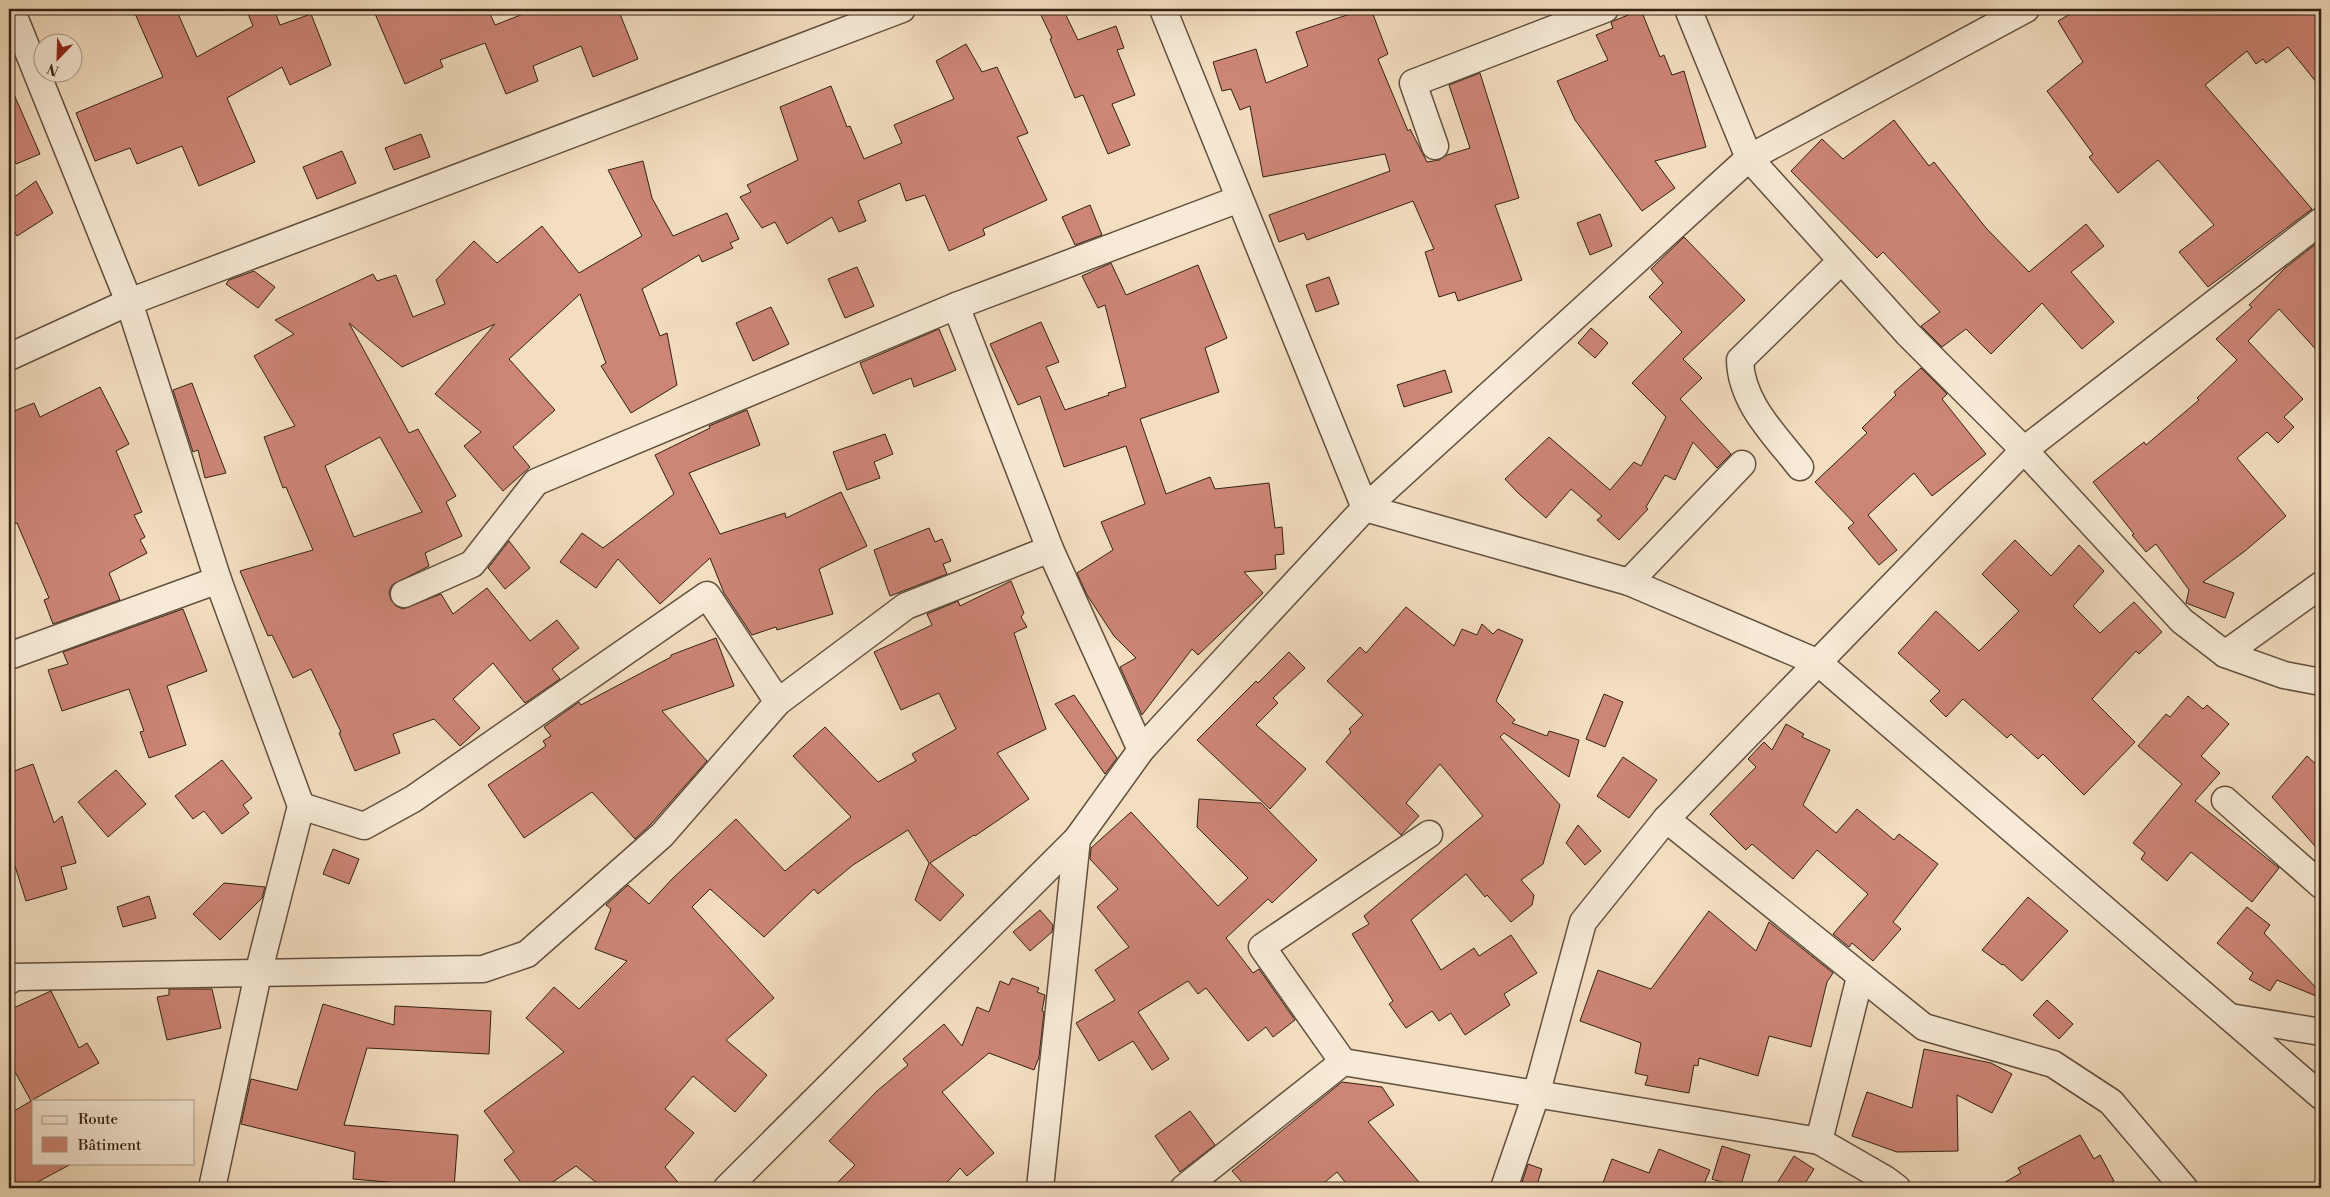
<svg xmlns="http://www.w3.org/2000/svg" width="2330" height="1197" font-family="'Libre Bodoni',serif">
	<rect width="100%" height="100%" fill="#f3dec0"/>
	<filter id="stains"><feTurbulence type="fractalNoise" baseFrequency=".004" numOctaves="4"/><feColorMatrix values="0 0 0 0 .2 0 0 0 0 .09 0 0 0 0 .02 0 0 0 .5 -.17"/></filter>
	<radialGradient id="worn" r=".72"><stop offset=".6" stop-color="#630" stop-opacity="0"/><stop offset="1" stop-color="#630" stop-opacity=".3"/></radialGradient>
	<g fill="#cd8576" stroke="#322113" fill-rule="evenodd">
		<path d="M 133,9 L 176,9 L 197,57 L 253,26 L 246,9 L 274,9 L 280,25 L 311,14 L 331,65 L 290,85 L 282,67 L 227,98 L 255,162 L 199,186 L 182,146 L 137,164 L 130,148 L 95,161 L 76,113 L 163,77 Z"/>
		<path d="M 373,9 L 488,9 L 495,25 L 536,9 L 554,9 L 556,15 L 572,9 L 618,9 L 638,59 L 593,77 L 581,46 L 533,66 L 538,81 L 506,94 L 485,43 L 440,60 L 443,67 L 405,84 Z"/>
		<path d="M 1038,9 L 1063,9 L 1078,40 L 1116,26 L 1124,48 L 1117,50 L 1135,95 L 1112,104 L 1130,145 L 1108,154 L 1083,95 L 1075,98 L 1050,39 L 1052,38 Z"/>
		<path d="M 1365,9 L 1371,9 L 1388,54 L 1378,59 L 1408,131 L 1410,129 L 1427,162 L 1439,160 L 1447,155 L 1470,148 L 1449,85 L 1480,73 L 1519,198 L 1495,205 L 1522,280 L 1458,301 L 1455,292 L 1439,297 L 1425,252 L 1434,249 L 1413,201 L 1307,240 L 1304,233 L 1279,242 L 1269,215 L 1390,171 L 1385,154 L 1263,177 L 1250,106 L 1240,110 L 1231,89 L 1222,91 L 1213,62 L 1256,49 L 1266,83 L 1308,66 L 1296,32 Z"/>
		<path d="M 2079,9 L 2321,9 L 2321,88 L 2288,47 L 2266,63 L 2263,59 L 2256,64 L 2247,51 L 2205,85 L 2312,209 L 2208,287 L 2179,252 L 2214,225 L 2158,160 L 2118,193 L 2089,157 L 2093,154 L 2047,91 L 2083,62 L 2058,21 Z"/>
		<path d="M 1641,10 L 1660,57 L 1664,55 L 1672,75 L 1684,71 L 1706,147 L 1655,161 L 1675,188 L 1642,211 L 1575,120 L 1557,81 L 1608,60 L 1596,35 L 1613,28 L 1611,23 L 1613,21 Z"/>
		<path d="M 966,44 L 982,72 L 997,67 L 1028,133 L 1017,137 L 1047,200 L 983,229 L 985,235 L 949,251 L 925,195 L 906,201 L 900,183 L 858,201 L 866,221 L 839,232 L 832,217 L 787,244 L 775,222 L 762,228 L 740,197 L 751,192 L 747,185 L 798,160 L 780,107 L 831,86 L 847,127 L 850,126 L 864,159 L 902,143 L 894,125 L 954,99 L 936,61 Z"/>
		<path d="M 9,83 L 40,154 L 16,164 L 9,147 Z"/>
		<path d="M 1894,120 L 1929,166 L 1934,162 L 1986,228 L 2029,272 L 2086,224 L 2104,246 L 2071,272 L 2114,322 L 2082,349 L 2042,303 L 1991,354 L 1966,329 L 1942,347 L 1921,326 L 1940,312 L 1883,252 L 1877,258 L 1791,171 L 1822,139 L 1843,159 Z"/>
		<path d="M 421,134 L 430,157 L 394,170 L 385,148 Z"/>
		<path d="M 342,151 L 356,183 L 317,199 L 303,167 Z"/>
		<path d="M 643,161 L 652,198 L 673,236 L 727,213 L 739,239 L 730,243 L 733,248 L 702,262 L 699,255 L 642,289 L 660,336 L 667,333 L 677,385 L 631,413 L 601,366 L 606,363 L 580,294 L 509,359 L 555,410 L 513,447 L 530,467 L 503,491 L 464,446 L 481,432 L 435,394 L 495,324 L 402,367 L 349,323 L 409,433 L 418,429 L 456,496 L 446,502 L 462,536 L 425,553 L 429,566 L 392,585 L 389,592 L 391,600 L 396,606 L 403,609 L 441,594 L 453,614 L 487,588 L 530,641 L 557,620 L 579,648 L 552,669 L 560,679 L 525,703 L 493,663 L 453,699 L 480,728 L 460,746 L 434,719 L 393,734 L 400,753 L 355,771 L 339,733 L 341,732 L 311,669 L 293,678 L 272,635 L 268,636 L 240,571 L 313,550 L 286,487 L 283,488 L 264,437 L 295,426 L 254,356 L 294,334 L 275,320 L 373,274 L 377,281 L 396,275 L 413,317 L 445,304 L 436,280 L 474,241 L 497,263 L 542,226 L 579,273 L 642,236 L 608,170 ZM 380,437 L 422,512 L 354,537 L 325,466 Z"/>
		<path d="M 36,181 L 53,213 L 17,236 L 9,223 L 9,201 Z"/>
		<path d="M 1090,205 L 1102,235 L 1075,245 L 1062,217 Z"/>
		<path d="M 1600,214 L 1612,246 L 1590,255 L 1577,223 Z"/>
		<path d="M 1684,237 L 1745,300 L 1683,359 L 1702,378 L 1680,399 L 1731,454 L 1717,468 L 1693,442 L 1675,480 L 1665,475 L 1646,507 L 1648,509 L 1619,540 L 1597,520 L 1602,516 L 1571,489 L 1546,518 L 1518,493 L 1505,479 L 1549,437 L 1610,490 L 1634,462 L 1641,466 L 1666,417 L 1632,383 L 1682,332 L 1649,297 L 1663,283 L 1651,269 Z"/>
		<path d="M 2321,240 L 2321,355 L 2279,309 L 2248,341 L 2303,399 L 2284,417 L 2294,427 L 2278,443 L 2267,432 L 2237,458 L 2286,516 L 2245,551 L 2203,582 L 2234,593 L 2225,618 L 2186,603 L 2189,590 L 2156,544 L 2146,552 L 2132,535 L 2134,534 L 2093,482 L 2144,442 L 2146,445 L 2199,400 L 2197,398 L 2237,360 L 2216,339 L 2252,307 L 2249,305 L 2285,268 Z"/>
		<path d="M 1111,263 L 1126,295 L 1198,265 L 1227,338 L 1205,348 L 1219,392 L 1140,419 L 1166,494 L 1210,477 L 1215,489 L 1269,483 L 1275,528 L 1282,527 L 1284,554 L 1275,555 L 1276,569 L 1244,572 L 1263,593 L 1198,655 L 1192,649 L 1142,715 L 1120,667 L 1136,658 L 1114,636 L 1087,595 L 1077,573 L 1113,550 L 1101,522 L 1145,504 L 1126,446 L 1064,467 L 1040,396 L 1018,405 L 990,344 L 1041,322 L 1059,362 L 1046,367 L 1065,410 L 1109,395 L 1108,393 L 1126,387 L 1105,305 L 1098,308 L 1082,276 Z"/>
		<path d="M 857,267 L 874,306 L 845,318 L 828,279 Z"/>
		<path d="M 254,271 L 275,287 L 258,308 L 226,284 L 229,280 Z"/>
		<path d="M 1329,277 L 1339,304 L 1316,312 L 1306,285 Z"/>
		<path d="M 771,307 L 789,344 L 753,361 L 736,323 Z"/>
		<path d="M 1591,328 L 1608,343 L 1595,358 L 1578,343 Z"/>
		<path d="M 939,329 L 956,370 L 914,387 L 911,378 L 873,394 L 860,363 Z"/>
		<path d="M 1921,368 L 1947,394 L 1942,399 L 1986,454 L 1932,496 L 1914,473 L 1868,515 L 1897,550 L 1879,565 L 1848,528 L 1854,523 L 1815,482 L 1867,433 L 1862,428 L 1896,395 L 1894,392 Z"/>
		<path d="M 1445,370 L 1452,392 L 1404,407 L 1397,385 Z"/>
		<path d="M 192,383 L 203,413 L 226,473 L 205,478 L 198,450 L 193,452 L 173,390 Z"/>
		<path d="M 100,387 L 129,444 L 116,451 L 142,512 L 134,515 L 145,537 L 140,540 L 147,553 L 109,573 L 120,600 L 53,624 L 44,600 L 49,598 L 17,523 L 9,526 L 9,413 L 34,403 L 40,417 Z"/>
		<path d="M 747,410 L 760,445 L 689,473 L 720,534 L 785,513 L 786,518 L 841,492 L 867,546 L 819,569 L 833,614 L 777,630 L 776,627 L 752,635 L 724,593 L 710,558 L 660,604 L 618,559 L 596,588 L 560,562 L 582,533 L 603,548 L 674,494 L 655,455 L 710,428 L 709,426 Z"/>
		<path d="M 885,434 L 893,454 L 874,462 L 880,478 L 847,490 L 833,452 Z"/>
		<path d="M 929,528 L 935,542 L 942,539 L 951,561 L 943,564 L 947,574 L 890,596 L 874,550 Z"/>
		<path d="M 2015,540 L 2051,576 L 2079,545 L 2104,571 L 2073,606 L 2100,633 L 2134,602 L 2162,632 L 2139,654 L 2136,651 L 2092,699 L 2135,742 L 2084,795 L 2043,754 L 2038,759 L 2011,734 L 2007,738 L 1963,699 L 1946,717 L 1930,701 L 1940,691 L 1898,653 L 1936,611 L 1979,651 L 2019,611 L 1982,574 Z"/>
		<path d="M 509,541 L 530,568 L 505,589 L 488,568 Z"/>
		<path d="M 1011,581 L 1024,613 L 1021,617 L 1027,627 L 1014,633 L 1046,729 L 997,753 L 1029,799 L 975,836 L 974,835 L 930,863 L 964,895 L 940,921 L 915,900 L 929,863 L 908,830 L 853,865 L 818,894 L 814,889 L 764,937 L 710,889 L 692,907 L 774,998 L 726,1040 L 767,1075 L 735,1112 L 693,1076 L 665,1109 L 694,1133 L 665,1167 L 683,1188 L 603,1188 L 576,1166 L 544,1188 L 525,1188 L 504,1160 L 514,1152 L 484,1111 L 564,1052 L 526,1018 L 554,987 L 579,1009 L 627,961 L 595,949 L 611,909 L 606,905 L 628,885 L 649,904 L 672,879 L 736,819 L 785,871 L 851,817 L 793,756 L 825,727 L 878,782 L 916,761 L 912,754 L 956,729 L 939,693 L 901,710 L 874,652 L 932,625 L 927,614 L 958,601 L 960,606 Z"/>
		<path d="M 1406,607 L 1454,646 L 1462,629 L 1477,635 L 1482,624 L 1493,634 L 1498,629 L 1523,640 L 1496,701 L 1515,720 L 1512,723 L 1547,736 L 1549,731 L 1579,740 L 1569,777 L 1504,733 L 1500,737 L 1560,805 L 1543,864 L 1521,880 L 1534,895 L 1532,905 L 1511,922 L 1487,895 L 1485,897 L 1466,874 L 1411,920 L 1441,970 L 1474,948 L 1479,956 L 1511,935 L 1537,973 L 1504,994 L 1510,1005 L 1465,1035 L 1451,1013 L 1439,1021 L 1432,1011 L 1406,1028 L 1389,1004 L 1393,1001 L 1352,934 L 1369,924 L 1364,916 L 1483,816 L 1440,764 L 1406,803 L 1419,816 L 1401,835 L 1326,762 L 1351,732 L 1349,729 L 1363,715 L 1327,681 L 1360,647 L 1366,653 Z"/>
		<path d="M 183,609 L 207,671 L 167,686 L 186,745 L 149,758 L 140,732 L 144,731 L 129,689 L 62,711 L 48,670 L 68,664 L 63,652 Z"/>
		<path d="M 716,638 L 734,686 L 662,711 L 707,761 L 651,824 L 635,839 L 592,792 L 524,838 L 488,785 L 546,746 L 543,741 L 551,736 L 544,727 L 579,702 L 581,705 L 671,657 L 671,655 Z"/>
		<path d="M 1289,652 L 1305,668 L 1273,698 L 1278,703 L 1256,725 L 1306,769 L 1270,809 L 1197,740 L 1256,681 L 1258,683 Z"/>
		<path d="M 1604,694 L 1623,702 L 1605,747 L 1586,739 Z"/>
		<path d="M 1074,695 L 1117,758 L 1105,774 L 1055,704 Z"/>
		<path d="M 2188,696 L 2203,709 L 2207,705 L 2229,724 L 2201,756 L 2220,773 L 2195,801 L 2279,868 L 2252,902 L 2191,852 L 2167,881 L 2141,859 L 2145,853 L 2133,843 L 2182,784 L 2138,746 L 2166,714 L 2170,717 Z"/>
		<path d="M 1786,724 L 1804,734 L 1802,737 L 1830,750 L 1803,805 L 1836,833 L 1857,809 L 1894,840 L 1899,834 L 1938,864 L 1893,922 L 1901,929 L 1873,961 L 1852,943 L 1849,947 L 1833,934 L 1868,894 L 1859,886 L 1817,850 L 1793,879 L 1752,844 L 1746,850 L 1710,814 L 1756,767 L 1748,759 L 1764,742 L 1772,750 Z"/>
		<path d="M 2307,756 L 2321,769 L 2321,853 L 2272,797 Z"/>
		<path d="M 1623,757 L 1657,780 L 1629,818 L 1597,796 Z"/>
		<path d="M 222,760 L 252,798 L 243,805 L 249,813 L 222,834 L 204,811 L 193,819 L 175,796 Z"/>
		<path d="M 33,764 L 54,823 L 62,816 L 76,863 L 61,867 L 67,889 L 26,901 L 14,863 L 9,867 L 9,773 Z"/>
		<path d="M 116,770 L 146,804 L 108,837 L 78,802 Z"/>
		<path d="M 1199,799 L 1261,803 L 1317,860 L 1272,903 L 1268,899 L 1226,938 L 1253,973 L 1259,969 L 1295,1020 L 1273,1037 L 1266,1027 L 1248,1041 L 1206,988 L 1198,994 L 1188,981 L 1138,1012 L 1169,1059 L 1152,1070 L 1133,1041 L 1099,1061 L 1076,1023 L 1115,1000 L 1095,970 L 1129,947 L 1097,907 L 1118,889 L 1090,859 L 1091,848 L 1131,812 L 1218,906 L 1248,878 L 1197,827 Z"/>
		<path d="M 1578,825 L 1601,851 L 1585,865 L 1566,843 Z"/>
		<path d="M 333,849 L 359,859 L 349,884 L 323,874 Z"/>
		<path d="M 224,883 L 265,887 L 262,898 L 220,940 L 193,914 Z"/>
		<path d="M 149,896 L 156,918 L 123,927 L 117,907 Z"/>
		<path d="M 2028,897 L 2068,931 L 2022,981 L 2003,964 L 2002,965 L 1982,950 Z"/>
		<path d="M 2247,907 L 2270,925 L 2264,933 L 2321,993 L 2321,998 L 2277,980 L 2270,991 L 2249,979 L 2253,973 L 2217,943 Z"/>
		<path d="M 1040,910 L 1053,925 L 1052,932 L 1030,951 L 1013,932 Z"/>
		<path d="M 1709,911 L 1756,951 L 1769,922 L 1833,973 L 1827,982 L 1811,1047 L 1769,1036 L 1758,1076 L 1699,1058 L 1698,1066 L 1694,1065 L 1689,1093 L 1645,1085 L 1648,1076 L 1635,1073 L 1641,1043 L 1580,1021 L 1598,970 L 1651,989 Z"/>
		<path d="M 1012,978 L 1039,988 L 1037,992 L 1045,995 L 1042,1011 L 1044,1012 L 1039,1057 L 1034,1070 L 989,1053 L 942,1092 L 994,1153 L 967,1176 L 960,1168 L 942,1188 L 832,1188 L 855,1165 L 829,1141 L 877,1091 L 908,1065 L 903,1059 L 944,1024 L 962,1046 L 977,1007 L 989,1012 L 1000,981 L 1009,985 Z"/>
		<path d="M 169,989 L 212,989 L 221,1028 L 167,1040 L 157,997 L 169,995 Z"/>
		<path d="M 51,991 L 79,1048 L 87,1043 L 99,1063 L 34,1099 L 34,1163 L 73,1163 L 34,1184 L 34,1188 L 9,1188 L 9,1114 L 31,1101 L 9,1061 L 9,1010 Z"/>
		<path d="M 2047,1000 L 2073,1024 L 2059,1039 L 2033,1015 Z"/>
		<path d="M 323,1004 L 394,1025 L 395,1006 L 491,1011 L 489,1054 L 367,1048 L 344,1125 L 458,1135 L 454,1188 L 353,1179 L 355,1152 L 241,1124 L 251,1079 L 297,1090 Z"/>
		<path d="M 1924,1049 L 1991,1063 L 2012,1074 L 1992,1113 L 1957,1095 L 1958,1151 L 1897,1152 L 1852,1136 L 1867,1092 L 1912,1108 Z"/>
		<path d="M 1342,1082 L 1382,1087 L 1394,1105 L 1368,1122 L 1424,1188 L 1350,1188 L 1337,1172 L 1318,1188 L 1247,1188 L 1232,1171 Z"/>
		<path d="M 1190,1111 L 1215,1145 L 1180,1172 L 1155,1136 Z"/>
		<path d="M 2080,1135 L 2094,1159 L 2100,1155 L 2114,1181 L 2100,1188 L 1995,1188 L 2021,1173 L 2018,1168 Z"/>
		<path d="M 1722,1146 L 1750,1155 L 1740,1188 L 1712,1179 Z"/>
		<path d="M 1659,1149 L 1710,1170 L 1702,1188 L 1601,1188 L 1612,1159 L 1649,1173 Z"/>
		<path d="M 1794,1156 L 1814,1169 L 1802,1188 L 1774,1188 Z"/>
		<path d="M 1528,1164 L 1542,1169 L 1536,1188 L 1520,1188 Z"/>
	</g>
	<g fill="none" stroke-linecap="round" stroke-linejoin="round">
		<g stroke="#62503e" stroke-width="29">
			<g id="minor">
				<path d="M 11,9 L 129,302 L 218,580 L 301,806 L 258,974 L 212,1188"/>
				<path d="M 1163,9 L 1365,508 L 1629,582 L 1819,663 L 2321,1096"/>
				<path d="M 1688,9 L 1749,158 L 1908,334 L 2024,450 L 2182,621 L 2225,654 L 2284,675 L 2321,682"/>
				<path d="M 1435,146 L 1413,83 L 1605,9"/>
				<path d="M 956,306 L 1050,549 L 1141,750"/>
				<path d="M 9,357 L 129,302 L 902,9"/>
				<path d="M 1800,467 C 1775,435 1741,403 1740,360 L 1841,261"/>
				<path d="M 1629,582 L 1742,464"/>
				<path d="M 404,594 L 472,564 L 536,482 L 956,306 L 1239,199"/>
				<path d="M 2225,654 L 2321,585"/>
				<path d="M 9,656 L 218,580"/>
				<path d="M 2225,800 L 2321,885"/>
				<path d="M 301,806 L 364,826 L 413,799 L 707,595 L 778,702"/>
				<path d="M 1666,819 L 1924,1027 L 2053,1064 L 2111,1102 L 2184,1188"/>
				<path d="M 9,981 L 15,977 L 483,969 L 527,954 L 662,835 L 778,702 L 906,606 L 1050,549"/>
				<path d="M 2230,1017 L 2321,1032"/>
				<path d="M 1343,1062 L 1262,947 L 1429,834"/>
				<path d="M 1819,1141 L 1860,977"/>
				<path d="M 727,1188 L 1077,839 L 1141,750 L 1365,508 L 1749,158 L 2026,9"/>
				<path d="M 1040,1188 L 1077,839"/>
				<path d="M 1184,1188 L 1343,1062 L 1819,1141 L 1885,1179 L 1897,1188"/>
				<path d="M 1504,1188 L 1536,1095 L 1583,922 L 1666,819 L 2024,450 L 2321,221"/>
			</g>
		</g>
		<use href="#minor" stroke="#f7ead6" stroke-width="26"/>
	</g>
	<rect width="2330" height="1197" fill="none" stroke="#f3dec0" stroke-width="30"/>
	<rect x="10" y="10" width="2310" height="1177" fill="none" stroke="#322113" stroke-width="2.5"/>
	<rect x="15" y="15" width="2300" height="1167" fill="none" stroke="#322113"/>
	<rect x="32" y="1100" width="162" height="65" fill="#f7ead6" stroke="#a89a88"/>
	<rect x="42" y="1116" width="25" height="8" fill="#f7ead6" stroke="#a89a88"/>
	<text x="78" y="1124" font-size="15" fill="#322113">Route</text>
	<rect x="42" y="1137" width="25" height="15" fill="#cd8576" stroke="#a89a88"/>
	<text x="78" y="1150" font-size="15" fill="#322113">Bâtiment</text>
	<g transform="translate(58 58) rotate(203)"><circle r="24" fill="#f7ead6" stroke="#a89a88"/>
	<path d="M0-4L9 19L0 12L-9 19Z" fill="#8f2418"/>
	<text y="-8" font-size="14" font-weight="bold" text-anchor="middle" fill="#322113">N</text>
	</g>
	<rect width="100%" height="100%" filter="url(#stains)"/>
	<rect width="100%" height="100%" fill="url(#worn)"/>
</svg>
